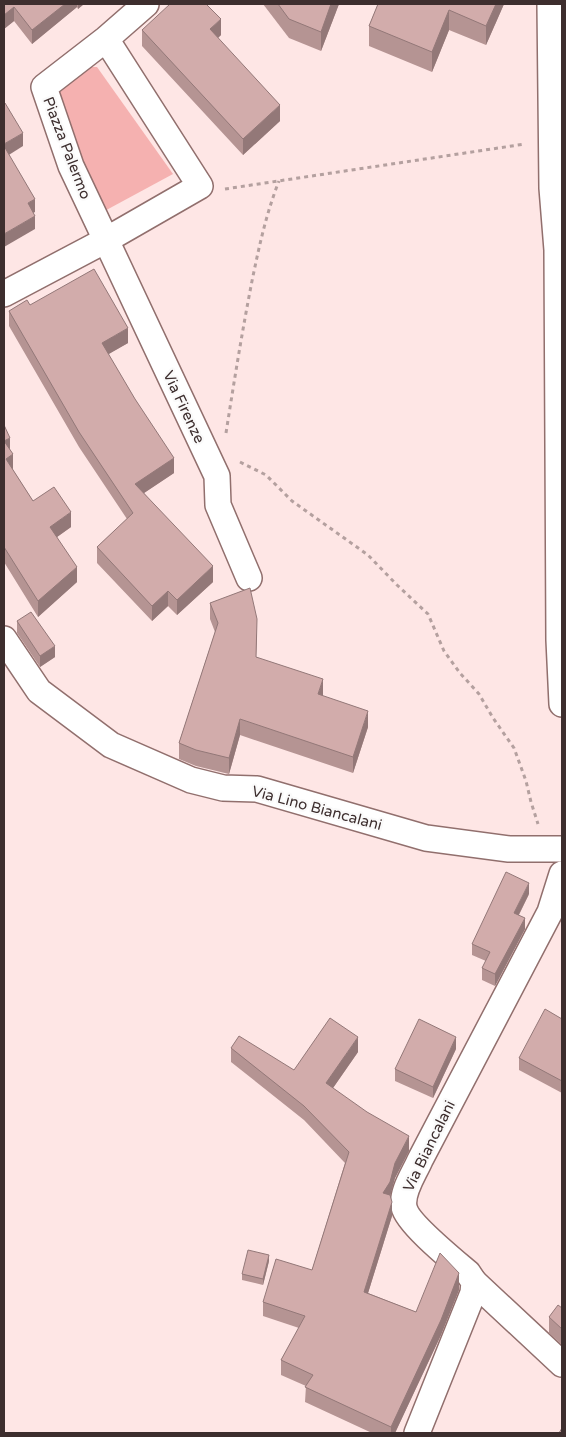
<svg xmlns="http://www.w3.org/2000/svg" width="566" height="1437" font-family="'Varela Round',sans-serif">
	<rect width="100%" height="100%" fill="#fee6e5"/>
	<path fill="#f5b1b0" d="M 85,67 L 97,67 L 173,174 L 99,214 L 52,90 Z"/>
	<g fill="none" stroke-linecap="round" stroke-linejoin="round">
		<g stroke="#916f6d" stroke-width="28">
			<g id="minor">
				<path d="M 550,4 L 552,188 L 557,250 L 559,640 L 562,704"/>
				<path d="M 106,39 L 200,186 L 106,240 L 71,166 L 44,87 L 106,39 L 146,4"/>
				<path d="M 4,294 L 106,240 L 217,476 L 218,505 L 249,578"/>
				<path d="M 4,639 L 39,691 L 111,745 L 191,780 L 223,788 L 257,789 L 426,838 L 509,849 L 562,849"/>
				<path d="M 474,1282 L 562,1364"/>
				<path d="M 417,1433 L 473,1293 L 474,1282 L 468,1273 C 454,1261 407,1223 404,1207 C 401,1192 414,1174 420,1160 L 550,912 L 562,874"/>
			</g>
		</g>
		<g stroke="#b4a09f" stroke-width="3" stroke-dasharray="4 4" stroke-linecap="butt">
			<path d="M 225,189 L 525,144"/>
			<path d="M 226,433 C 234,382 242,332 252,281 C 259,247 266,214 279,181"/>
			<path d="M 240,462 L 266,475 L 292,501 L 368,555 L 397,585 L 428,614 L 444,651 L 460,673 L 479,694 L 493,718 L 514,748 L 526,781 L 531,802 L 538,824"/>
		</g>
		<use href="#minor" stroke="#fff" stroke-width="25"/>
	</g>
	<g fill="#b59493">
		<path d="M 4,4 L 84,4 L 78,9 L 77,7 L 32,44 L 14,21 L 4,29 Z"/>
		<path d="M 263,4 L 339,4 L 321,51 L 289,38 Z"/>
		<path d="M 378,4 L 504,4 L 486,45 L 449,30 L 432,72 L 369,46 L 369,26 Z"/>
		<path d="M 142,30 L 221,35 L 218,38 L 280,121 L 243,155 L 142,46 Z"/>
		<path d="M 30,305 L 128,343 L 108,354 L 174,473 L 144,493 L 213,582 L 177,615 L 168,606 L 152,621 L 97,563 L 97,547 L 127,519 L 79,447 L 9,326 L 9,311 Z"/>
		<path d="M 4,425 L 10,450 L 13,470 L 33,501 L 71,527 L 57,537 L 77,582 L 38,617 L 4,562 Z"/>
		<path d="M 210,603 L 257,635 L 256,657 L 323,695 L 323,696 L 368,727 L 353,773 L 240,735 L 229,774 L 196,766 L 179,759 L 179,743 L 215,632 L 210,619 Z"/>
		<path d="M 17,621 L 55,657 L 40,667 L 17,633 Z"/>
		<path d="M 529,894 L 519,915 L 525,929 L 495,986 L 482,980 L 482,968 L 486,961 L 472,955 L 472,944 Z"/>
		<path d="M 562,1019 L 562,1093 L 519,1070 L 519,1058 Z"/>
		<path d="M 231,1048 L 294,1070 L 358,1052 L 333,1088 L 409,1151 L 395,1178 L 390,1195 L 392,1216 L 368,1293 L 416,1312 L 459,1290 L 441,1335 L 395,1433 L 372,1433 L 305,1402 L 306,1386 L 281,1375 L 281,1360 L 299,1328 L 263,1316 L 263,1302 L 312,1270 L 345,1163 L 304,1120 L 231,1062 Z"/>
		<path d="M 456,1049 L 433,1098 L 395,1081 L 395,1069 Z"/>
		<path d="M 269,1261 L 263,1285 L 242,1280 L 242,1274 Z"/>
		<path d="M 562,1308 L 562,1345 L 549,1333 L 549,1317 Z"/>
	</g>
	<g fill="#937878">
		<path d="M 65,4 L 77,4 L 77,7 L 32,44 L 32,30 Z"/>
		<path d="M 78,4 L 84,4 L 78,9 Z"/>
		<path d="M 331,4 L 339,4 L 321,51 L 321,32 Z"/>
		<path d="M 496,4 L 504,4 L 486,45 L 486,26 Z"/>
		<path d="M 14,7 L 14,21 L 4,29 L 4,15 Z"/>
		<path d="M 449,10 L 449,30 L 432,72 L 432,52 Z"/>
		<path d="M 221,19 L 221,35 L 210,45 L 210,29 Z"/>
		<path d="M 280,105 L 280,121 L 243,155 L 243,139 Z"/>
		<path d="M 23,133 L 23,146 L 4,158 L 4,144 Z"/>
		<path d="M 35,199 L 35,212 L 28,216 L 28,203 Z"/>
		<path d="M 35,216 L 35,229 L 4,247 L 4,234 Z"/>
		<path d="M 128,328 L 128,343 L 102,358 L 102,343 Z"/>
		<path d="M 10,438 L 10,454 L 4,441 Z"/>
		<path d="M 13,454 L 13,470 L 6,459 Z"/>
		<path d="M 174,458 L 174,473 L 135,499 L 135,484 Z"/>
		<path d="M 71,512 L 71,527 L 50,542 L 50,527 Z"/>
		<path d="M 213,566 L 213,582 L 177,615 L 177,600 Z"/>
		<path d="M 77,567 L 77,582 L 38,617 L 38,601 Z"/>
		<path d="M 168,591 L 168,606 L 152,621 L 152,606 Z"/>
		<path d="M 55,646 L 55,657 L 40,667 L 40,656 Z"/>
		<path d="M 323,679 L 323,695 L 318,710 L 318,694 Z"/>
		<path d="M 368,711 L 368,727 L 353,773 L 353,757 Z"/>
		<path d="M 240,719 L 240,735 L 229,774 L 229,758 Z"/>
		<path d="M 529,883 L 529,894 L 514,924 L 514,913 Z"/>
		<path d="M 525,918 L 525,929 L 495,986 L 495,974 Z"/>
		<path d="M 358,1037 L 358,1052 L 326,1098 L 326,1083 Z"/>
		<path d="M 456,1037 L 456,1049 L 433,1098 L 433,1087 Z"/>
		<path d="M 409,1136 L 409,1151 L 395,1178 L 390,1197 L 383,1193 L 395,1163 Z"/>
		<path d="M 392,1202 L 392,1216 L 364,1306 L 364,1292 Z"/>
		<path d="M 269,1255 L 269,1261 L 263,1285 L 263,1279 Z"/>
		<path d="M 459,1273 L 459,1290 L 441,1335 L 395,1433 L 391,1433 L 391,1427 Z"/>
	</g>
	<g fill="#d2acab" stroke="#937878">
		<path d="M 4,4 L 65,4 L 32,30 L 14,7 L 4,15 Z"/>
		<path d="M 170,4 L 206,4 L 221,19 L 210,29 L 280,105 L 243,139 L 142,30 Z"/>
		<path d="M 278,4 L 331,4 L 321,32 L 289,19 Z"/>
		<path d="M 378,4 L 496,4 L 486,26 L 449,10 L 432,52 L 369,26 Z"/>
		<path d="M 5,103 L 23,133 L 4,144 L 4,104 Z"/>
		<path d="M 4,146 L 35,199 L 28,203 L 35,216 L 4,234 Z"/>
		<path d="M 94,269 L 128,328 L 102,343 L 135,399 L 174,458 L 135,484 L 213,566 L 177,600 L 168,591 L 152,606 L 97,547 L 133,513 L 79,432 L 9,311 L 27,300 L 30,305 Z"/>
		<path d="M 4,425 L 10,438 L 4,441 L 13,454 L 6,459 L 33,501 L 54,487 L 71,512 L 50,527 L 77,567 L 38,601 L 4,547 Z"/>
		<path d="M 250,588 L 257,619 L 256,657 L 323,679 L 318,694 L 368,711 L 353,757 L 240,719 L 229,758 L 196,750 L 179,743 L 218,623 L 210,603 Z"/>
		<path d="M 31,612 L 55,646 L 40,656 L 17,621 Z"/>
		<path d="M 506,872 L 529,883 L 514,913 L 525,918 L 495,974 L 482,968 L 490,952 L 472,944 Z"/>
		<path d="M 545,1009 L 562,1019 L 562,1081 L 519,1058 Z"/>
		<path d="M 330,1018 L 358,1037 L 326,1083 L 367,1112 L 409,1136 L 395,1163 L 390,1182 L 383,1193 L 390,1195 L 392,1202 L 364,1292 L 416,1312 L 440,1253 L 459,1273 L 441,1320 L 391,1427 L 305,1387 L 313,1375 L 281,1360 L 305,1316 L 263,1302 L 276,1259 L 312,1270 L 349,1152 L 304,1106 L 231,1048 L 239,1036 L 294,1070 Z"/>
		<path d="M 419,1019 L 456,1037 L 433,1087 L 395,1069 Z"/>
		<path d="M 248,1250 L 269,1255 L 263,1279 L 242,1274 Z"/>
		<path d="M 558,1305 L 562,1308 L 562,1329 L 549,1317 Z"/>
		<path d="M 562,1428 L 562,1433 L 559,1433 Z"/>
	</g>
	<g text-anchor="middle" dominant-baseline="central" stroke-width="4.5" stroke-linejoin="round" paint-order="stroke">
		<g font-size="15" fill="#3d2e2e" stroke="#fafafa">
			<text transform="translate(67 148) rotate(69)">Piazza Palermo</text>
			<text transform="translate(184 407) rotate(65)">Via Firenze</text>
			<text transform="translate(317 808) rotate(15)">Via Lino Biancalani</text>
			<text transform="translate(429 1146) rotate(-64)">Via Biancalani</text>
		</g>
	</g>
	<rect width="566" height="1437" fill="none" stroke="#3d2e2e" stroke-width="10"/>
</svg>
